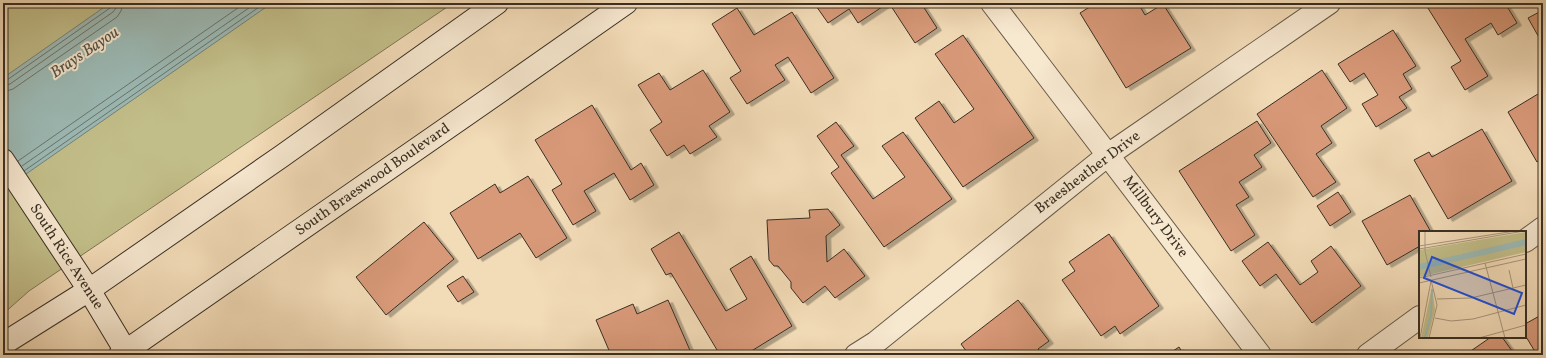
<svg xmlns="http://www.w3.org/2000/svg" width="1546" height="358" font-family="Vollkorn,serif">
	<defs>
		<filter id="shadow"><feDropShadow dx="4.5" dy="2.5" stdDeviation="0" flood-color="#0004"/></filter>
	</defs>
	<rect width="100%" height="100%" fill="#f2dbb7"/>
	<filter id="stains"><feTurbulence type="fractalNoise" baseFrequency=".005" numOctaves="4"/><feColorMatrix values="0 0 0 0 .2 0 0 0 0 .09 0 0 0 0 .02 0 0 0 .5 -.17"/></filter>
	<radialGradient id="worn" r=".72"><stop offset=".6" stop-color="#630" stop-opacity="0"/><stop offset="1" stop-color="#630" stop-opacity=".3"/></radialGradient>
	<path fill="#c2be89" stroke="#7e7656" d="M 3,3 L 453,3 L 29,291 L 3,314 Z"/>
	<path fill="#9cbab5" stroke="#74827b" d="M 110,3 L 272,3 L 3,190 L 3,78 Z"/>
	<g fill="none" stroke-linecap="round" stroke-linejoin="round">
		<g stroke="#6a746c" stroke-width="1">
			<path d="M 3,81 L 7,80 L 110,8 L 112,3"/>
			<path d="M 3,86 L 10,84 L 113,12 L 116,8 L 117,3"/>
			<path d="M 3,92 L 13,89 L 117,17 L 121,11 L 123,3"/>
			<path d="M 18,161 L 245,3"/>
			<path d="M 22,166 L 256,3"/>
			<path d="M 24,171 L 265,3"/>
		</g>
	</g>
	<g fill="#d89979" stroke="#392f23" filter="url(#shadow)">
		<path d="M 814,3 L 888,3 L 858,23 L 849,9 L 828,23 Z"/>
		<path d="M 889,3 L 921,3 L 937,28 L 915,43 Z"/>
		<path d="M 1096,3 L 1138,3 L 1145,15 L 1163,4 L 1191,48 L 1126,88 L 1080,13 Z"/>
		<path d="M 1430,3 L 1505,3 L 1517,23 L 1498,35 L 1491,23 L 1465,39 L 1488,76 L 1465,90 L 1451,67 L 1461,61 L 1426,5 Z"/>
		<path d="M 737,8 L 754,35 L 792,12 L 834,78 L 811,93 L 788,57 L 775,65 L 785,80 L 747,104 L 730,78 L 741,71 L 712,24 Z"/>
		<path d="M 1543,10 L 1543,40 L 1541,41 L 1528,18 Z"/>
		<path d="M 1393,30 L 1416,66 L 1403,74 L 1412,89 L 1399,97 L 1407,108 L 1376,127 L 1362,104 L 1378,95 L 1364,73 L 1350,82 L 1338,64 Z"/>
		<path d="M 963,35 L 1034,138 L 963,187 L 915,118 L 939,101 L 954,123 L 974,109 L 935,54 Z"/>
		<path d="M 703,70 L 730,112 L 709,126 L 717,137 L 690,154 L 684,145 L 667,156 L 650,130 L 662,122 L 638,85 L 659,73 L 670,90 Z"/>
		<path d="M 1322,70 L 1347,108 L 1321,126 L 1332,143 L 1316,154 L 1336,182 L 1313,197 L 1257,114 Z"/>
		<path d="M 1543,91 L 1543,158 L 1537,162 L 1508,112 Z"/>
		<path d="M 592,105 L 631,170 L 641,163 L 654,185 L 630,200 L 614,173 L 584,191 L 596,211 L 573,225 L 552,190 L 562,184 L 535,140 Z"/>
		<path d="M 1257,121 L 1271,143 L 1254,155 L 1262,167 L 1239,182 L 1249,197 L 1236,205 L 1255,235 L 1231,251 L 1179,171 Z"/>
		<path d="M 836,122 L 854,146 L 841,155 L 873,199 L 905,177 L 882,146 L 903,132 L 952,199 L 884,247 L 831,173 L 839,167 L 817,136 Z"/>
		<path d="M 1482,129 L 1512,181 L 1448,219 L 1414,160 L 1429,152 L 1432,157 Z"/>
		<path d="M 528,176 L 567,238 L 536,258 L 520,233 L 478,259 L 450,213 L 495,184 L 500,193 Z"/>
		<path d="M 1338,192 L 1351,212 L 1330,226 L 1317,206 Z"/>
		<path d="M 1410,195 L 1431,232 L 1420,232 L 1420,246 L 1387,265 L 1362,221 Z"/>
		<path d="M 828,209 L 840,225 L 826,236 L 827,262 L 844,249 L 865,276 L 835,298 L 825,286 L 803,303 L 791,288 L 791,282 L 778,266 L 774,266 L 769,260 L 767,220 L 810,218 L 809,210 Z"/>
		<path d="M 424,222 L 454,259 L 386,315 L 356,277 Z"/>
		<path d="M 679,232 L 726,311 L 747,299 L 730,269 L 751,256 L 792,326 L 745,355 L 720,355 L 671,273 L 666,275 L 651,249 Z"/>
		<path d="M 1109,234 L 1159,306 L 1120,334 L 1115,326 L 1101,336 L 1062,280 L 1075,271 L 1069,262 Z"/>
		<path d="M 1268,242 L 1300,285 L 1318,272 L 1311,261 L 1331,246 L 1361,286 L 1312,323 L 1276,274 L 1260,286 L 1242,261 Z"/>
		<path d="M 463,276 L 474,292 L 458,302 L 447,286 Z"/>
		<path d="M 668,300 L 692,355 L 611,355 L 596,320 L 633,304 L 637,314 Z"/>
		<path d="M 1018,300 L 1049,341 L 1038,349 L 1042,355 L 969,355 L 961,344 Z"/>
		<path d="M 1543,314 L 1543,355 L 1537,355 L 1525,335 L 1525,324 Z"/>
		<path d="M 1491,337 L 1502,337 L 1515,355 L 1465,355 Z"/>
		<path d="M 1179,347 L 1184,355 L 1167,355 Z"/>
	</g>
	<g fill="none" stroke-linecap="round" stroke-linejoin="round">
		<g stroke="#675a48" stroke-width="24">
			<g id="street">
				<path d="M 992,3 L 1260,355"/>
				<path d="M 1525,241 L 1543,228"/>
				<path d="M 856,355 L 875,343 L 1108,155 L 1329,3"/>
				<path d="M 1368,355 L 1420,317"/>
			</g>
		</g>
		<g stroke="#392f23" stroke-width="24">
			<g id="secondary">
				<path d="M 3,160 L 89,290 L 128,355"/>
				<path d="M 3,344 L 89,290 L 282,156 L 497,3"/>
				<path d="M 120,355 L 499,92 L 626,3"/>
			</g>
		</g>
		<use href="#street" stroke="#f7e8d0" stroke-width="22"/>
		<use href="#secondary" stroke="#f7e8d0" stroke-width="22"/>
	</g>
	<g text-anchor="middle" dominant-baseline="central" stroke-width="4" stroke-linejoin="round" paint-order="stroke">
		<g font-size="15" fill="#392f23" stroke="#f7e8d0">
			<text transform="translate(1088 173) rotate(-37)">Braesheather Drive</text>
			<text transform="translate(373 180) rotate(-35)">South Braeswood Boulevard</text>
			<text transform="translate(1155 217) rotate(53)">Millbury Drive</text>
			<text transform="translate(66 257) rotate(57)">South Rice Avenue</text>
		</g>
		<g font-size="16" font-style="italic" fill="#525248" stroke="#f7e8d0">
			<text transform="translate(85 53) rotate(-34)">Brays Bayou</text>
		</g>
	</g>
	<g transform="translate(1419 231)">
		<rect width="107" height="107" fill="#f2dbb7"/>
		<path d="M 107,1 L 107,21 L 0,46 L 0,19 ZM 13,56 L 16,79 L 9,107 L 2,107 Z" fill="#c2be89"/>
		<path d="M 107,8 L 107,14 L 104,15 L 0,39 L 0,33 Z" fill="#9cbab5"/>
		<path fill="none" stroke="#9cbab5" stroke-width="2" d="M 6,107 L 12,84 L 13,58"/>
		<path fill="none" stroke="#a8967c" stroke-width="1" d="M 6,0 L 6,20 L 12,46M 0,15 L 96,0M 0,18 L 105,0M 66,32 L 86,107M 90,39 L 94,57M 0,47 L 107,23M 0,52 L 107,28M 18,68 L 52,67 L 107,54M 16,87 L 32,90 L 54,88 L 107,74M 1,107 L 12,50M 10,107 L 18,74 L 12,49M 60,107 L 107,94"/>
		<path fill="#1d4ed8" fill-opacity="0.15" stroke="#1d4ed8" stroke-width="2" d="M 13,26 L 103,62 L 95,83 L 5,47 Z"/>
		<rect width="107" height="107" fill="none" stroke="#392f23" stroke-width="2"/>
	</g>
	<rect width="1546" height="358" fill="none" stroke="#f2dbb7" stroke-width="16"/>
	<rect x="4" y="4" width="1538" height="350" fill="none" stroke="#392f23" stroke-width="2"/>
	<rect x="8" y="8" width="1530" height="342" fill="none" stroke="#392f23"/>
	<rect width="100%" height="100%" filter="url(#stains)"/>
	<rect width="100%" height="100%" fill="url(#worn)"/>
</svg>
